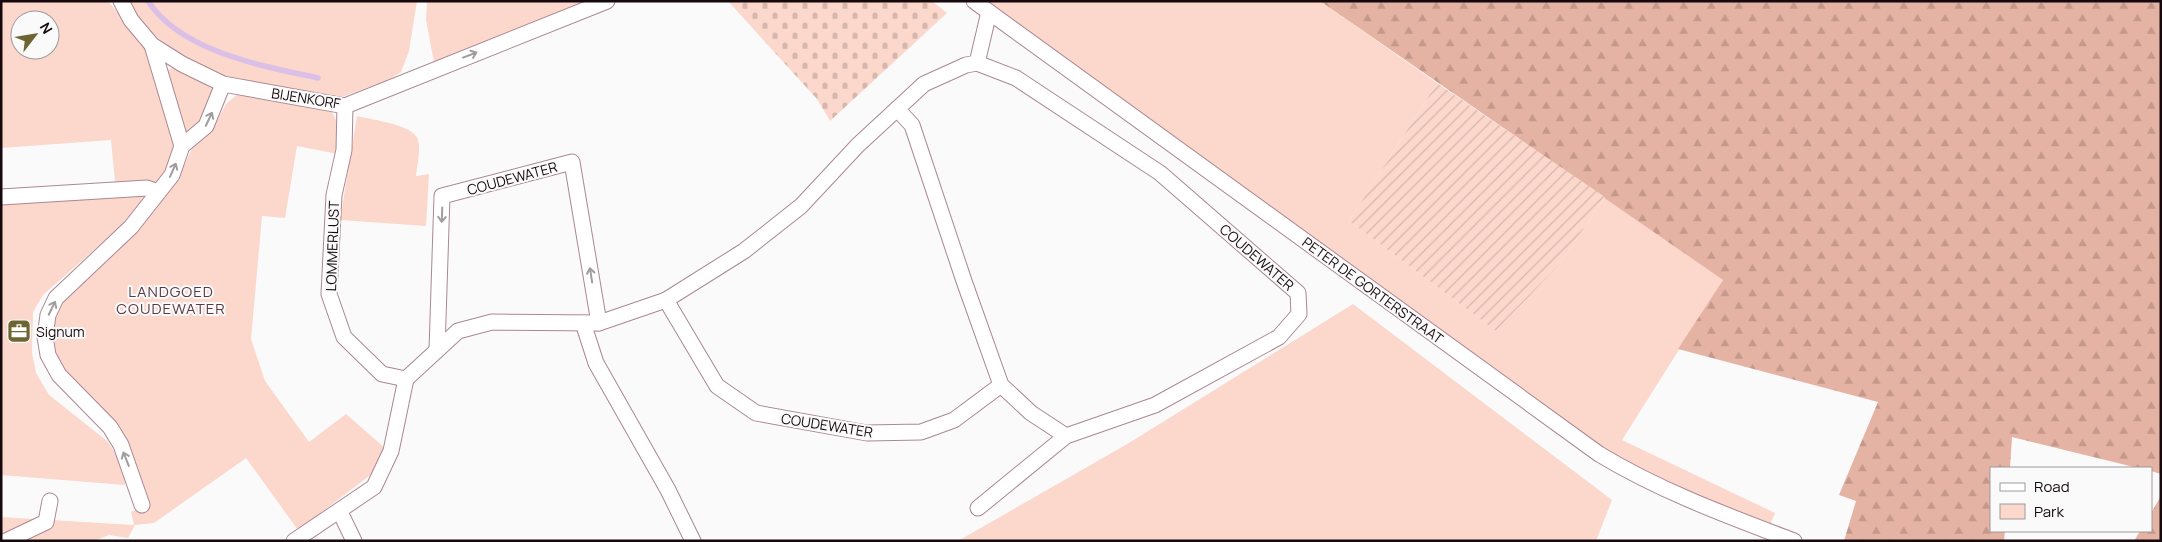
<svg xmlns="http://www.w3.org/2000/svg" width="2162" height="542" font-family="Manrope,sans-serif">
	<defs>
		<pattern id="forest-firs" width="22" height="20" patternUnits="userSpaceOnUse" patternTransform="scale(1.25)"><rect width="22" height="20" fill="#e5b3a4"/><path d="M5 1l3.5 6h-7zM16 11l3.5 6h-7z" fill="#c4998c"/></pattern>
		<pattern id="cemetery-stones" width="16" height="16" patternUnits="userSpaceOnUse" patternTransform="scale(1.25)"><rect width="16" height="16" fill="#fbd7cc"/><path d="M2 7V4a2 2 0 0 1 4 0v3zM10 15v-3a2 2 0 0 1 4 0v3z" fill="#d6b7ae"/></pattern>
		<pattern id="garden-furrows" width="10" height="10" patternUnits="userSpaceOnUse" patternTransform="scale(1.25)"><rect width="10" height="10" fill="#fbd7cc"/><path d="M-1 1l2-2M0 10L10 0M9 11l2-2" fill="none" stroke="#d6b7ae"/></pattern>
	</defs>
	<rect width="100%" height="100%" fill="#fafafa"/>
	<g fill="#fbd7cc" fill-rule="evenodd">
		<path d="M 1,1 L 108,1 L 132,30 L 146,50 L 174,142 C 174,159 168,170 158,183 L 115,182 L 111,140 L 1,148 ZM 20,20 L 50,20 L 50,50 L 20,50 Z"/>
		<path d="M 125,1 L 417,1 L 409,51 L 401,72 L 390,79 L 342,97 L 322,97 L 247,83 L 211,71 L 179,54 L 150,32 Z"/>
		<path d="M 427,1 L 592,1 L 440,62 L 434,62 L 426,20 Z"/>
		<path d="M 985,1 L 1320,1 L 1437,83 L 1349,221 L 1496,331 L 1559,265 L 1605,197 L 1723,280 L 1622,440 L 1775,513 L 1770,525 L 1662,481 L 1613,455 Z"/>
		<path d="M 173,68 L 208,85 L 212,89 C 209,103 200,129 186,134 L 167,72 L 169,69 Z"/>
		<path d="M 239,93 L 332,112 L 339,126 L 338,154 L 297,146 L 285,218 L 262,216 L 251,339 L 265,381 L 309,442 L 346,414 L 385,448 L 373,473 L 298,530 L 246,458 L 154,523 L 135,525 L 128,538 L 109,535 L 94,541 L 1,541 L 1,517 L 134,525 L 131,512 L 150,503 C 142,485 135,459 125,443 C 104,411 53,378 52,337 C 52,324 57,312 62,301 L 178,178 L 197,138 L 215,125 L 226,104 Z"/>
		<path d="M 357,116 C 371,120 414,124 418,140 C 421,150 417,165 416,176 L 429,174 L 426,226 L 340,220 Z"/>
		<path d="M 147,193 L 122,225 L 43,295 L 33,312 L 32,353 L 36,373 L 49,395 L 107,441 L 123,465 L 125,485 L 1,475 L 1,201 Z"/>
		<path d="M 1353,304 L 1612,500 L 1596,541 L 958,541 L 1129,443 Z"/>
	</g>
	<g fill="url(#forest-firs)">
		<path d="M 1320,1 L 2161,1 L 2161,474 L 2151,471 L 2151,468 L 2138,468 L 2012,437 L 2010,468 L 1991,468 L 1991,531 L 2005,531 L 2004,541 L 1844,541 L 1856,501 L 1839,495 L 1878,402 L 1678,349 L 1723,280 Z"/>
		<path d="M 2161,496 L 2161,541 L 2134,541 L 2140,531 L 2151,531 L 2151,513 Z"/>
	</g>
	<path fill="url(#cemetery-stones)" d="M 728,1 L 932,1 L 947,13 L 830,121 L 817,99 Z"/>
	<path fill="url(#garden-furrows)" d="M 1437,83 L 1605,197 L 1559,265 L 1496,331 L 1349,221 Z"/>
	<g fill="none" stroke-linecap="round" stroke-linejoin="round">
		<path stroke="#dbbfe6" stroke-width="5.5" d="M 148,1 C 181,52 263,66 318,78"/>
		<g stroke="#ab8792" stroke-width="17">
			<g id="minor">
				<path d="M 121,1 L 131,20 L 152,45 L 182,64 L 223,84 L 345,106 L 607,1"/>
				<path d="M 974,1 L 1599,454 C 1660,491 1728,516 1794,541"/>
				<path d="M 152,45 L 182,146"/>
				<path d="M 977,63 L 1016,78 L 1160,173 L 1298,293 L 1299,314 L 1279,337 L 1155,405 L 1066,436 L 978,508"/>
				<path d="M 345,106 L 344,150 L 334,195 L 329,294 L 344,337 L 382,374 L 406,379"/>
				<path d="M 897,109 L 912,125 L 964,281 L 1001,385 L 1031,413 L 1066,436"/>
				<path d="M 1,197 L 147,188 L 158,192"/>
				<path d="M 666,300 L 717,386 L 756,413 L 867,433 L 921,432 L 954,420 L 1001,385"/>
				<path d="M 583,323 L 596,363 L 668,490 L 693,541"/>
				<path d="M 437,350 L 442,196 L 572,162 L 599,323"/>
				<path d="M 142,505 L 121,445 L 110,427 L 59,375 L 48,355 L 45,337 L 48,315 L 56,298 L 131,227 L 172,175 L 182,146 L 206,126 L 223,84"/>
				<path d="M 340,512 L 354,541"/>
				<path d="M 6,541 L 46,522 L 50,501"/>
				<path d="M 294,541 L 374,487 L 391,451 L 406,379 L 458,331 L 492,322 L 599,323 L 666,300 L 744,251 L 801,206 L 858,145 L 924,84 L 966,65 L 977,63 L 989,12"/>
			</g>
		</g>
		<use href="#minor" stroke="#fff" stroke-width="15"/>
	</g>
	<defs><path id="oneway-shaft" d="M-6 0H5M1.5-3L5.5 0L1.5 3" fill="none" stroke-width="1.6" stroke-linecap="round" stroke-linejoin="round" transform="scale(1.25)"/></defs>
	<g stroke="#a19d9e">
		<use href="#oneway-shaft" transform="translate(470 55) rotate(-21)"/>
		<use href="#oneway-shaft" transform="translate(209 119) rotate(-65)"/>
		<use href="#oneway-shaft" transform="translate(173 170) rotate(-66)"/>
		<use href="#oneway-shaft" transform="translate(442 215) rotate(92)"/>
		<use href="#oneway-shaft" transform="translate(591 275) rotate(-99)"/>
		<use href="#oneway-shaft" transform="translate(52 308) rotate(-64)"/>
		<use href="#oneway-shaft" transform="translate(126 459) rotate(-112)"/>
	</g>
	<defs>
		<g id="office-square" transform="scale(1.25)"><rect x="-9" y="-9" width="18" height="18" rx="4" fill="#6e6532" stroke="#fafafa"/><path d="M-6-3h4V-5.5h4V-3h4V5H-6ZM-1-4.5V-3h2v-1.5ZM-6 0V1H6V0Z" fill="#fff"/></g>
	</defs>
	<g fill-rule="evenodd">
		<use href="#office-square" x="19" y="331"/>
	</g>
	<g text-anchor="middle" dominant-baseline="central" stroke-width="4" stroke-linejoin="round" paint-order="stroke">
		<g font-size="14" fill="#15090d" stroke="#fafafa">
			<text transform="translate(306 98) rotate(9)">BIJENKORF</text>
			<text transform="translate(512 178) rotate(-15)">COUDEWATER</text>
			<text transform="translate(332 246) rotate(-88)">LOMMERLUST</text>
			<text transform="translate(1257 257) rotate(41)">COUDEWATER</text>
			<text transform="translate(1373 290) rotate(36)">PETER DE GORTERSTRAAT</text>
			<text transform="translate(827 425) rotate(9)">COUDEWATER</text>
		</g>
		<g font-size="14" fill="#15090d" stroke="#fafafa" text-anchor="start">
			<text x="36" y="331">Signum</text>
		</g>
		<g font-size="15" letter-spacing="1" fill="#593a45" stroke="#fafafa">
			<text x="171" y="291">LANDGOED<tspan x="171" dy="17">COUDEWATER</tspan></text>
		</g>
	</g>
	<rect width="2162" height="542" fill="none" stroke="#15090d" stroke-width="5"/>
	<rect x="1990" y="467" width="162" height="65" fill="#fafafa" stroke="#9e9a9b"/>
	<rect x="2000" y="483" width="25" height="8" fill="#ffffff" stroke="#9e9a9b"/>
	<text x="2034" y="492" font-size="15" fill="#15090d">Road</text>
	<rect x="2000" y="504" width="25" height="15" fill="#fbd7cc" stroke="#9e9a9b"/>
	<text x="2034" y="517" font-size="15" fill="#15090d">Park</text>
	<g transform="translate(35 35) rotate(59)"><circle r="24" fill="#fafafa" stroke="#9e9a9b"/>
	<path d="M0-4L9 19L0 12L-9 19Z" fill="#6e6532"/>
	<text y="-8" font-size="14" font-weight="bold" text-anchor="middle" fill="#15090d">N</text>
	</g>
</svg>
